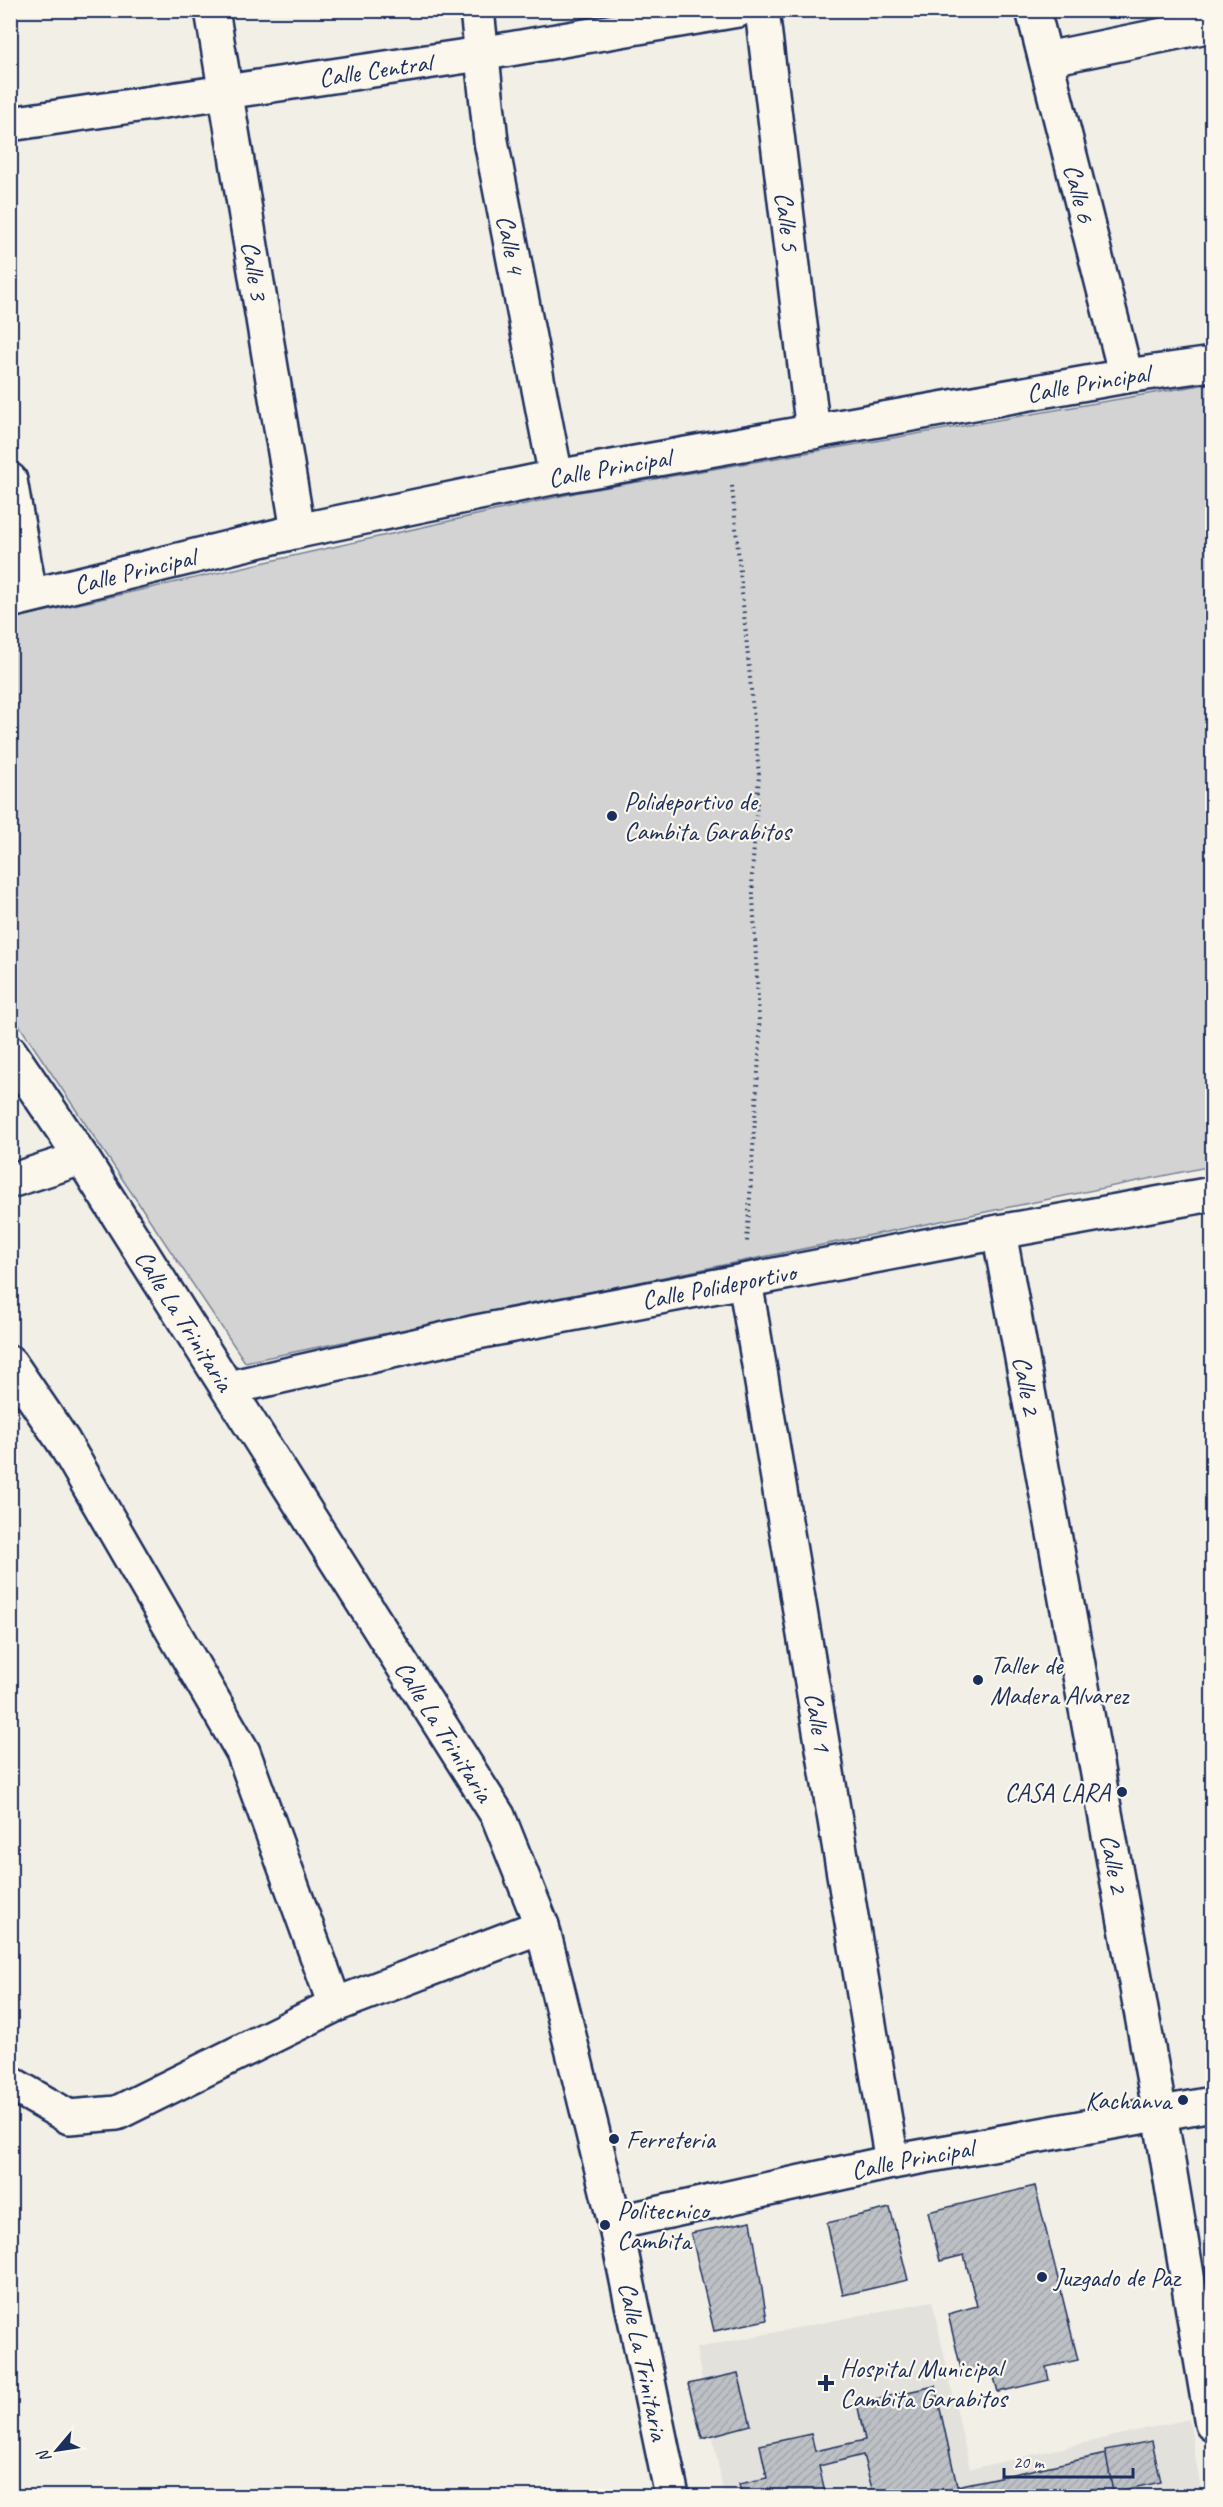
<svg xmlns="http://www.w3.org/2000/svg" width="1223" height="2507" font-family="Caveat,sans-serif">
	<defs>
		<pattern id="building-hatch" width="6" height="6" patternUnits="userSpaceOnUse" patternTransform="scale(1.5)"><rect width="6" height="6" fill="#bdc0c4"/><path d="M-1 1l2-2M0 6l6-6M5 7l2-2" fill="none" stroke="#a2a5ab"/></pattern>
	</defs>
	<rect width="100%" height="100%" fill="#f2efe6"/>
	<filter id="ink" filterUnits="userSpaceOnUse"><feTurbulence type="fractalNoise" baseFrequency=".0167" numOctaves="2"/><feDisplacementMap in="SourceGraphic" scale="12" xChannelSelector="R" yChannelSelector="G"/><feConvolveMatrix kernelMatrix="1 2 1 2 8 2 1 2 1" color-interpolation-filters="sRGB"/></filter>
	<g filter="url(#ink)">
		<path fill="#e2e1dc" d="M 932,2301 L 970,2469 L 1189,2419 L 1202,2496 L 724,2496 L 696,2348 Z"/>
		<path fill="#d2d3d2" stroke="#768198" stroke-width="1.5" d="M 1212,383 L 1212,1166 L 245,1362 L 11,1013 L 11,619 L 579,492 Z"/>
		<g fill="url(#building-hatch)" stroke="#1b2f5e" stroke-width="1.5">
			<path d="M 1035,2186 L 1078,2360 L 1046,2367 L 1049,2380 L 998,2392 L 992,2370 L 963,2377 L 948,2314 L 977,2306 L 964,2255 L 940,2261 L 928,2212 Z"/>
			<path d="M 890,2208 L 908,2280 L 843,2295 L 827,2223 Z"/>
			<path d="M 751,2221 L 767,2320 L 714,2331 L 691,2233 Z"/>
			<path d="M 738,2373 L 751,2425 L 702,2438 L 688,2384 Z"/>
			<path d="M 935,2386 L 957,2486 L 1111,2453 L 1121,2496 L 874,2496 L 863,2455 L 819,2466 L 826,2496 L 742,2496 L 739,2484 L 767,2478 L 760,2445 L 811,2434 L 815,2451 L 865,2440 L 857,2403 Z"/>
			<path d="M 1152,2441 L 1161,2482 L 1113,2492 L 1105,2450 Z"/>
		</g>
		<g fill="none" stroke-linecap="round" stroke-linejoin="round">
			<g stroke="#1b2f5e" stroke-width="38">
				<g id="minor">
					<path id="s1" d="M 212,10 L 298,531"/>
					<path id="s2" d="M 477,10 L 491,141 L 556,477"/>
					<path id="s3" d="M 762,10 L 813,432"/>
					<path id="s4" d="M 1033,10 L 1126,376"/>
					<path d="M 1046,59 L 1212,25"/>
					<path id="s5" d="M 10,124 L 480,54 L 738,10"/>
					<path d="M 10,480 L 30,595"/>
					<path id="s6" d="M 10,601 L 298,531 L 556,477 L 1126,376 L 1212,364"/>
					<path d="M 10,1181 L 82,1158"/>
					<path id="s7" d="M 999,1232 L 1160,2114 L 1212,2424"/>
					<path id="s8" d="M 745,1281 L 892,2162"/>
					<path d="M 10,1363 L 63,1441 L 243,1752 L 335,2005"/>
					<path id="s9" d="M 228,1388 L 472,1333 L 999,1232 L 1212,1194"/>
					<path d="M 10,2083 L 69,2117 L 117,2113 L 335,2005 L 542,1926"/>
					<path id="s10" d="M 615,2223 L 892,2162 L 1212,2104"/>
				</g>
			</g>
			<g stroke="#1b2f5e" stroke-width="38">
				<g id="secondary">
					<path id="s11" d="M 10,1052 L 82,1158 L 498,1816 L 542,1926 L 615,2223 L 672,2496"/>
				</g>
			</g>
			<path stroke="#1b2f5e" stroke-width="4" stroke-dasharray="1.5 4.5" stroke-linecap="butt" d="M 732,486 L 759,775 L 752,875 L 760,1041 L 747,1242"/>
			<use href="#minor" stroke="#fbf7ec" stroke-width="33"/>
			<use href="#secondary" stroke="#fbf7ec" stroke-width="33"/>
		</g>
	</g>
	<g fill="#1b2f5e" stroke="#fbf7ec" stroke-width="2">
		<circle cx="612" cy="816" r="6"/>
		<circle cx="978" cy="1680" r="6"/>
		<circle cx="1122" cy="1792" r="6"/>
		<circle cx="1183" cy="2100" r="6"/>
		<circle cx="614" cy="2139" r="6"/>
		<circle cx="605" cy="2225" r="6"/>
		<circle cx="1042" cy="2277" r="6"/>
		<path d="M823 2374h6v6h6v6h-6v6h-6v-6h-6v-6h6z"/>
	</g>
	<g text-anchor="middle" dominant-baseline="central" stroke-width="4.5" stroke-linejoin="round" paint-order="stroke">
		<g font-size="26" fill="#1b2f5e" stroke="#fbf7ec">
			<text stroke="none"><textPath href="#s5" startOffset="369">Calle Central</textPath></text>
			<text stroke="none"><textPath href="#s4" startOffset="189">Calle 6</textPath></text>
			<text stroke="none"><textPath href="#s3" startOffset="213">Calle 5</textPath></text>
			<text stroke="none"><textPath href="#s2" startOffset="237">Calle 4</textPath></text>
			<text stroke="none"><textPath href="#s1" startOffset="264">Calle 3</textPath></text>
			<text stroke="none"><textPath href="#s6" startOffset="1100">Calle Principal</textPath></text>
			<text stroke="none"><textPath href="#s6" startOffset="614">Calle Principal</textPath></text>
			<text stroke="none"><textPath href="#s6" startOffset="128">Calle Principal</textPath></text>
			<text stroke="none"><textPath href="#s9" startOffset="501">Calle Polideportivo</textPath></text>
			<text stroke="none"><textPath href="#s11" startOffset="320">Calle La Trinitaria</textPath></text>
			<text stroke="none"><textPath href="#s7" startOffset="156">Calle 2</textPath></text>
			<text stroke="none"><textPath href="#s8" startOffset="447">Calle 1</textPath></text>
			<text stroke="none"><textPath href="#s11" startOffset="806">Calle La Trinitaria</textPath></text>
			<text stroke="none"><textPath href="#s7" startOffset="642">Calle 2</textPath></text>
			<text stroke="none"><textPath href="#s10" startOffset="304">Calle Principal</textPath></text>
			<text stroke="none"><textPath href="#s11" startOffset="1472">Calle La Trinitaria</textPath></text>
		</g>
		<g font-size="26" fill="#1b2f5e" stroke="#fbf7ec" text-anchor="start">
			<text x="624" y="801">Polideportivo de<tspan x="624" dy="30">Cambita Garabitos</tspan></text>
			<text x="990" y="1665">Taller de<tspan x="990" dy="30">Madera Alvarez</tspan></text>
			<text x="1110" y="1792" text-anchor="end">CASA LARA</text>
			<text x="1171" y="2100" text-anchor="end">Kachanva</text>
			<text x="626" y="2139">Ferreteria</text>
			<text x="617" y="2210">Politecnico<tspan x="617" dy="30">Cambita</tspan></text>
			<text x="1054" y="2277">Juzgado de Paz</text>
			<text x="840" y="2368">Hospital Municipal<tspan x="840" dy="30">Cambita Garabitos</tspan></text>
		</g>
	</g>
	<rect width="1223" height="2507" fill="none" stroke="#fbf7ec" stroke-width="36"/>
	<rect x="18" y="18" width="1187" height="2471" fill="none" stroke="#1b2f5e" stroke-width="2" filter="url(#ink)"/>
	<g transform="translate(57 2450) rotate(241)" stroke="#fbf7ec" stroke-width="4.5" paint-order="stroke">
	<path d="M0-4.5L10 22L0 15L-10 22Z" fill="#1b2f5e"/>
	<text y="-9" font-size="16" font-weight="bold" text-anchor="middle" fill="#1b2f5e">N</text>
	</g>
	<path d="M1004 2468v9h129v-9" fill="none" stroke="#1b2f5e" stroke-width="3"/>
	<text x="1013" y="2468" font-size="18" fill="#1b2f5e" stroke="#fbf7ec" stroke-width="4.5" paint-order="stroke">20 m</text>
</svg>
